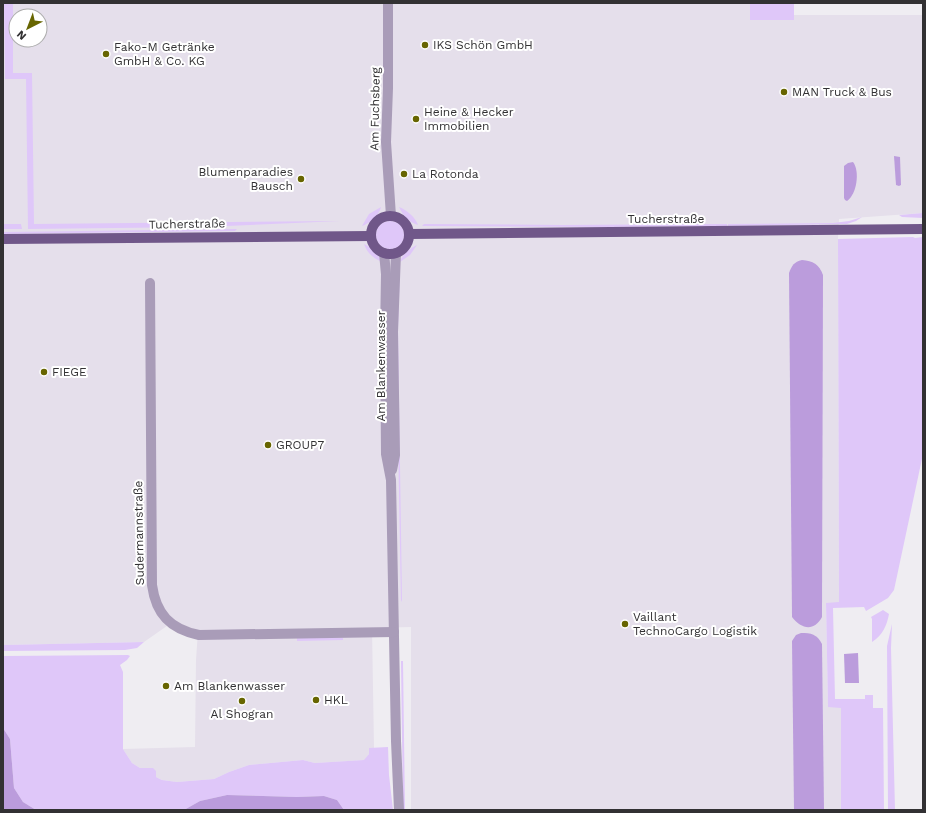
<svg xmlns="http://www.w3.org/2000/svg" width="926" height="813" font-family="'Work Sans',sans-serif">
	<rect width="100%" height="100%" fill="#efedf2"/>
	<path fill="#e5dfeb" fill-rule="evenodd" d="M 3,3 L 794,3 L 794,15 L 923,15 L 923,213 L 839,219 L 838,239 L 839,603 L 826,604 L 828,707 L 841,707 L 841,810 L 411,810 L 411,627 L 372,628 L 374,748 L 369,748 L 369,754 L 365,760 L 315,763 L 303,760 L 249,765 L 229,772 L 214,779 L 177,782 L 162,780 L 156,777 L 147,768 L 140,768 L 132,763 L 123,749 L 195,747 L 196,660 L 198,631 L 174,621 L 144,642 L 3,645 ZM 16,16 L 40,16 L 40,40 L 16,40 Z"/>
	<g fill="#dfc7f9">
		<path d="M 4,3 L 13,3 L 13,73 L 32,73 L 34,224 L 340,221 L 203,227 L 28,229 L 26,79 L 5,79 Z"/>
		<rect x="750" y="3" width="44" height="17"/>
		<path d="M 381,207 C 379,216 370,223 362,226 L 369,214 Z"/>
		<path d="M 399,207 C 407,210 415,217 418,225 C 409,222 403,216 399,207 Z"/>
		<path d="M 923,213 L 923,218 L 902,217 L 899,215 Z"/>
		<path d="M 862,217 L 856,221 L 847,224 L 728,226 L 728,224 L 833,223 L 849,221 Z"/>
		<circle cx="390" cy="235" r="14"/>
		<path d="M 3,224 L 21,224 L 22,229 L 3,229 Z"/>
		<path d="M 424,224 L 562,225 L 727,224 L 727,226 L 602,227 L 422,226 Z"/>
		<path d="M 237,229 L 235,231 L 3,234 L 3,232 Z"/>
		<path d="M 913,237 L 915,238 L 923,237 L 923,454 L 894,590 L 888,598 L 866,611 L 864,607 L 833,608 L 835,699 L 865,699 L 865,695 L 873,695 L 873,708 L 883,708 L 884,810 L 841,810 L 841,708 L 828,707 L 826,603 L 839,602 L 838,239 Z"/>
		<path d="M 364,244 C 371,247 379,255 382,262 C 373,258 367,253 364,244 Z"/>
		<path d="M 417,245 L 410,255 L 400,262 C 402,254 410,248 417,245 Z"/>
		<path d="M 400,270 L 398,329 L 402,600 L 401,602 L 396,329 Z"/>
		<path d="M 883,610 L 889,614 C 887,625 883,635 872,642 L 872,619 L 871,617 Z"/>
		<path d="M 892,624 L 891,648 L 895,810 L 888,810 L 887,646 Z"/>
		<path d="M 297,638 L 343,638 L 343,640 L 297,641 Z"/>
		<path d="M 144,642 L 137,648 L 125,650 L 3,651 L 3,645 Z"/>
		<path d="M 128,655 L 130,656 L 127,660 L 120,665 L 123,672 L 123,749 L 132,763 L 140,768 L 153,768 L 156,771 L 156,777 L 162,780 L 177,782 L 214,779 L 229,772 L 249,765 L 303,760 L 315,763 L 364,760 L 369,754 L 369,748 L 388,747 L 389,775 L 393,810 L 344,810 L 337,800 L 324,796 L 297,797 L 227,795 L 200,801 L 184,810 L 36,810 L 23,802 L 14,788 L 10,739 L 3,728 L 3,656 Z"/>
		<path d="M 401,661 L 403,661 L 405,810 L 403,810 Z"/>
	</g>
	<g fill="#bb9cdc">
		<path d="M 894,156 L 900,157 L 901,185 L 899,186 L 896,185 Z"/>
		<path d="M 853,162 C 860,171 857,194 847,201 L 845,200 L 844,198 L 844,166 L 848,163 Z"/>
		<path d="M 802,260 C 813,261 819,264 823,275 L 822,617 C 814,632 801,629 792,617 L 789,273 C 792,265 794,262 802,260 Z"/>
		<path d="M 801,633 C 811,633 817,634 822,644 L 824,810 L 794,810 L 792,641 L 796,635 Z"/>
		<path d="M 858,653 L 859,683 L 845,683 L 844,654 Z"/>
		<path d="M 3,728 L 10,739 L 14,788 L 23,802 L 36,810 L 3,810 Z"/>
		<path d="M 227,795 L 297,797 L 324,796 L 337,800 L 344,810 L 184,810 L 200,801 Z"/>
	</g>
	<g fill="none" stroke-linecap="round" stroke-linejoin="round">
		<g stroke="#a99cb8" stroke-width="10">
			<path d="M 388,3 L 388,88 L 386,142 L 391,216"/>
			<path d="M 384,253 L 386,274 L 385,335 L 386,454 L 391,480 L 396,741 L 399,810"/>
			<path d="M 150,283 L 152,585 C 156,614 170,629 199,635 L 394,632"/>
			<path d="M 392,470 L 395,455 L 393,332 L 396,253"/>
		</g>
		<g stroke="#705789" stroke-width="10">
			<circle cx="390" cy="235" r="19"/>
			<path d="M 409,234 L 923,229"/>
			<path d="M 3,239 L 371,236"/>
		</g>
	</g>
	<g fill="#676500" stroke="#fff" stroke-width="1.5">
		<circle cx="425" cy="45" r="4"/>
		<circle cx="106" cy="54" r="4"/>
		<circle cx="784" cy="92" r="4"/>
		<circle cx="416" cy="119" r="4"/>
		<circle cx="404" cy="174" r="4"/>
		<circle cx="301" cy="179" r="4"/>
		<circle cx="44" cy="372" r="4"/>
		<circle cx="268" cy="445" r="4"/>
		<circle cx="625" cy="624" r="4"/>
		<circle cx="166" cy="686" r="4"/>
		<circle cx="316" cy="700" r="4"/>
		<circle cx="242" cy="701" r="4"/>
	</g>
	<g text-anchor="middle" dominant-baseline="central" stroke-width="4" stroke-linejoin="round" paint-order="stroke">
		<g font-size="12" fill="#323133" stroke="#fff" text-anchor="start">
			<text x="433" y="45">IKS Schön GmbH</text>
			<text x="114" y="47">Fako-M Getränke<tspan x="114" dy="14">GmbH &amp; Co. KG</tspan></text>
			<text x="792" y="92">MAN Truck &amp; Bus</text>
			<text x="424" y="112">Heine &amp; Hecker<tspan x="424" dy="14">Immobilien</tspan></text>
			<text x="293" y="172" text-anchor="end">Blumenparadies<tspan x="293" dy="14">Bausch</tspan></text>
			<text x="412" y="174">La Rotonda</text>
			<text x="52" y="372">FIEGE</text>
			<text x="276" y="445">GROUP7</text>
			<text x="633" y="617">Vaillant<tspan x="633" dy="14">TechnoCargo Logistik</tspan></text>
			<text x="174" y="686">Am Blankenwasser</text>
			<text x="324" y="700">HKL</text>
			<text x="242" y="714" text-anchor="middle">Al Shogran</text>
		</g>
		<g font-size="12" fill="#323133" stroke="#fff">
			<text transform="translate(375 109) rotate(-89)">Am Fuchsberg</text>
			<text x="666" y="219">Tucherstraße</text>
			<text transform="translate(187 224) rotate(-1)">Tucherstraße</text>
			<text transform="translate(381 366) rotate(-90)">Am Blankenwasser</text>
			<text transform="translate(139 533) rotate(-91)">Sudermannstraße</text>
		</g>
	</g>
	<rect width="926" height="813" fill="none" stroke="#323133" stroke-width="8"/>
	<g transform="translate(28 28) rotate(222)"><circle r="19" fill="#ffffff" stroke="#adadad"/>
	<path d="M0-3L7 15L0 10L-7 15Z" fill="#676500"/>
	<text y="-6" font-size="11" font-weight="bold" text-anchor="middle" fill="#323133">N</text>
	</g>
</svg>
